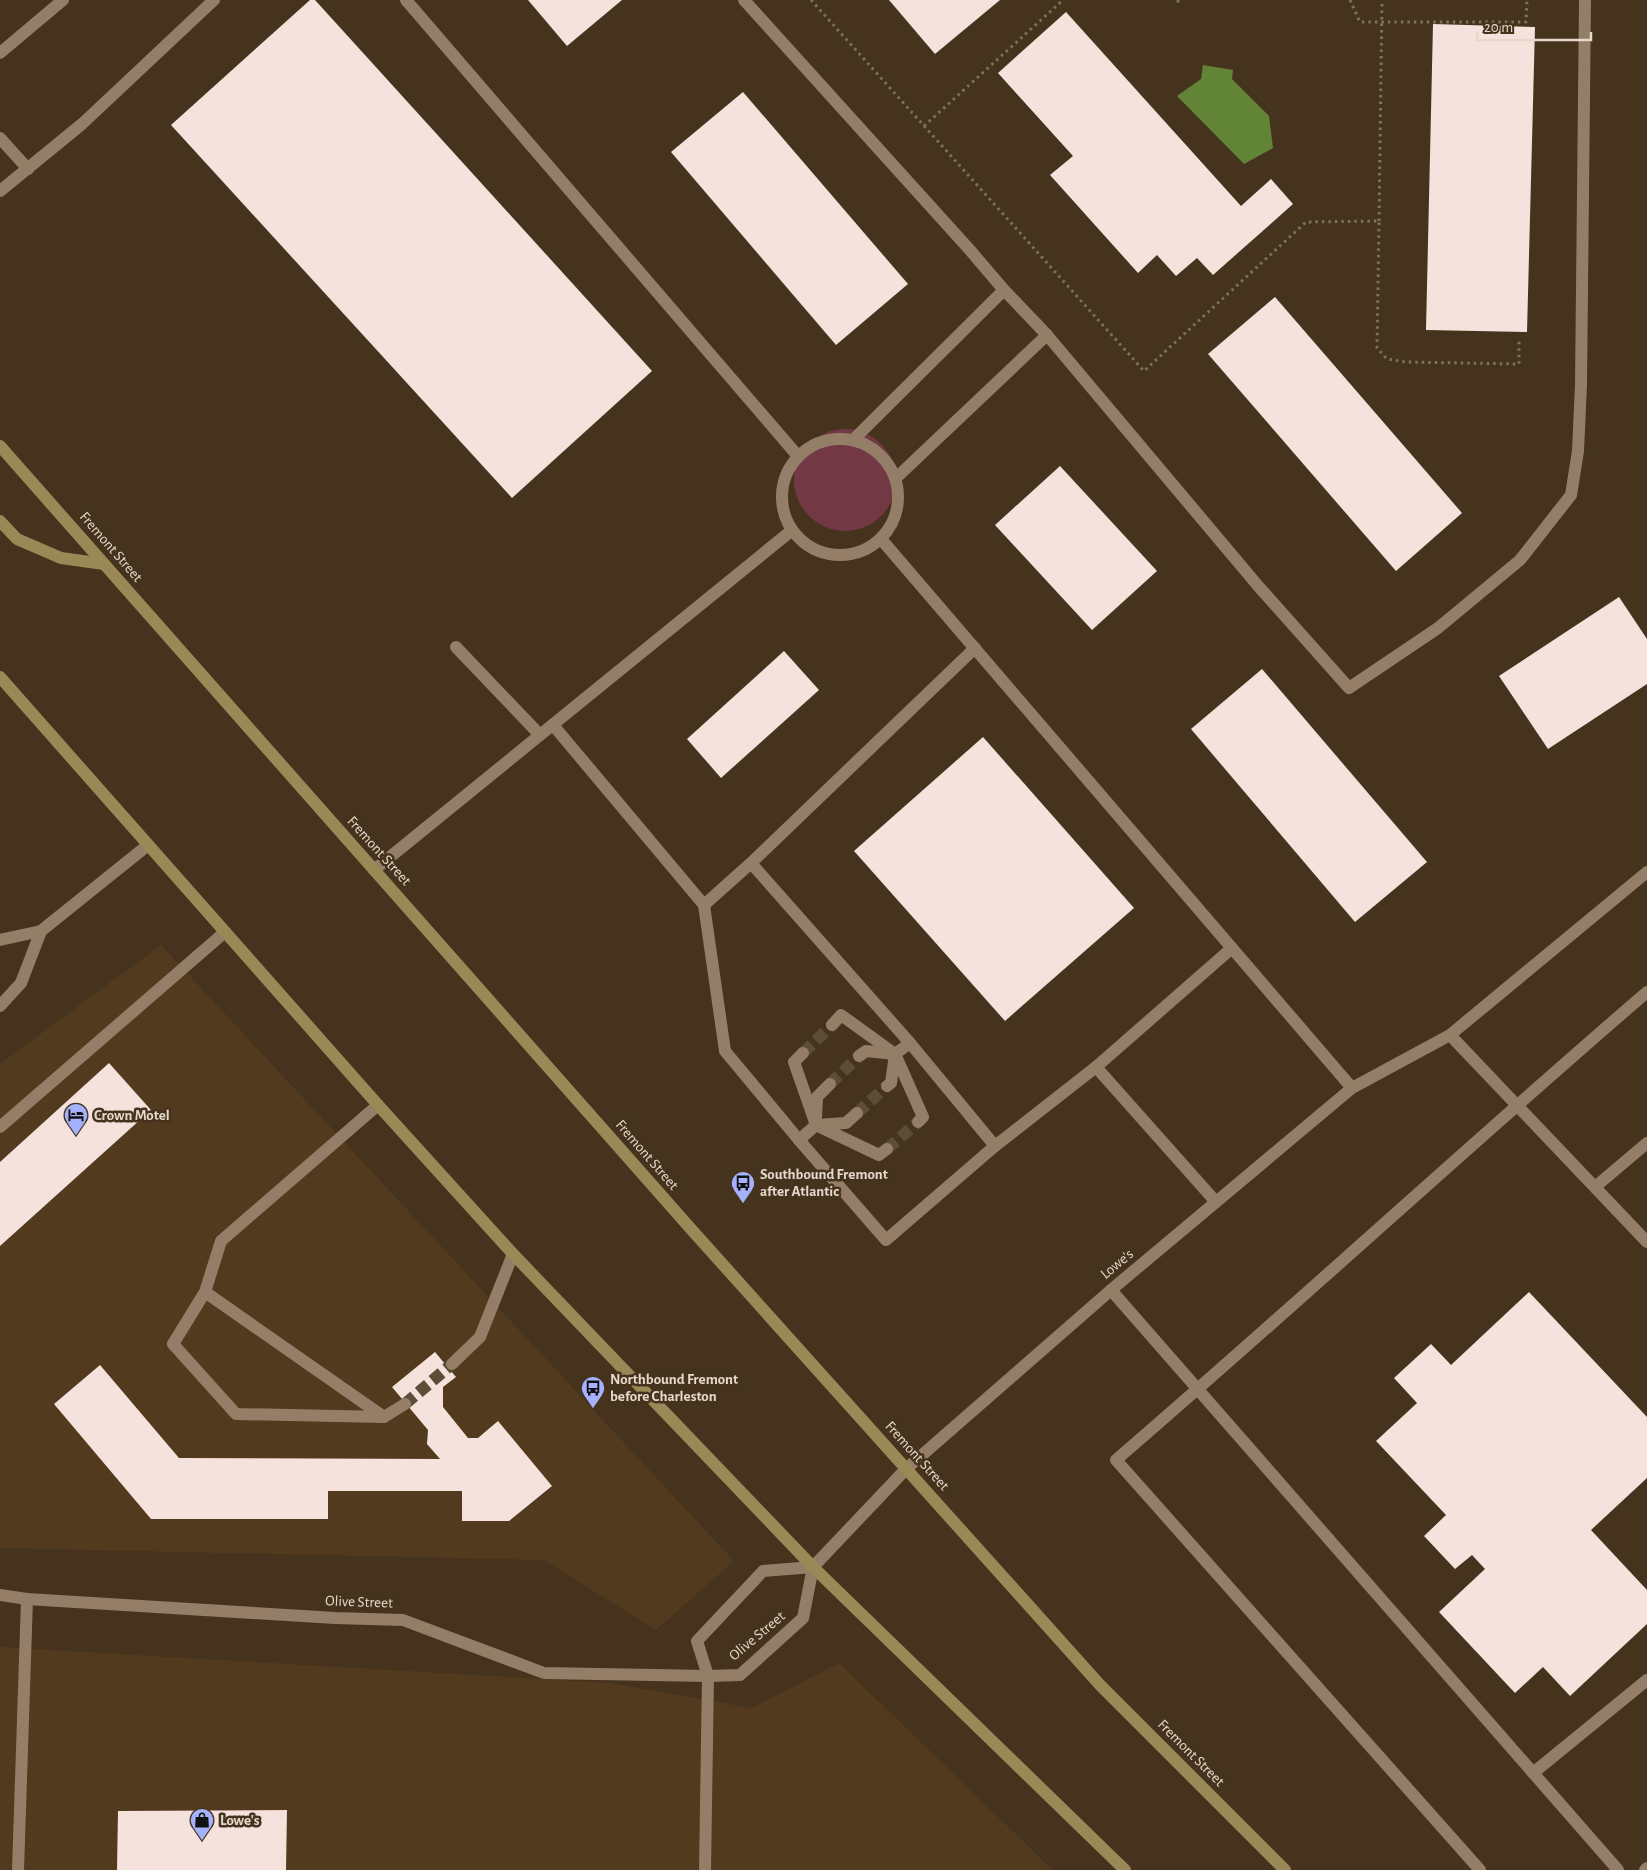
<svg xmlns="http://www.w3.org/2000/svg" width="1647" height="1870" font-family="'Alegreya Sans',sans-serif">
	<rect width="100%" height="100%" fill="#45331d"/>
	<g fill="#523a1e">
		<path d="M 161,945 L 734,1561 L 656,1630 L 544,1560 L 0,1548 L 0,1064 Z"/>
		<path d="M 0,1647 L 611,1683 L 752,1708 L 839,1663 L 1053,1870 L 0,1870 Z"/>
	</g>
	<circle fill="#723844" cx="845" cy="480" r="51"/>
	<path fill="#628436" d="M 1203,65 L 1233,70 L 1232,79 L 1269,116 L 1273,148 L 1244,164 L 1177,96 L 1201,79 Z"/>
	<g fill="#f6e2dc">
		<path d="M 310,0 L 315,0 L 652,371 L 512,498 L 171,125 Z"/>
		<path d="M 528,0 L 622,0 L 567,46 Z"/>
		<path d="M 889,0 L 1000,0 L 935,54 Z"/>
		<path d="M 1066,12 L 1241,206 L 1271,179 L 1293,204 L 1213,275 L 1197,258 L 1176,276 L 1157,255 L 1138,273 L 1050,175 L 1073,156 L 998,73 Z"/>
		<path d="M 1433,24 L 1535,27 L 1527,332 L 1426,330 Z"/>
		<path d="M 743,92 L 908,284 L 836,345 L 671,152 Z"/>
		<path d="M 1275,297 L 1462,513 L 1396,571 L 1208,354 Z"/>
		<path d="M 1060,466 L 1157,571 L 1092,630 L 995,525 Z"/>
		<path d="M 1619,597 L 1647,639 L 1647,684 L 1548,749 L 1499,676 Z"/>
		<path d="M 784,651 L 819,690 L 721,778 L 687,739 Z"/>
		<path d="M 1262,669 L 1427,862 L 1355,922 L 1191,729 Z"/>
		<path d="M 983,737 L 1134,908 L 1005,1021 L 854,851 Z"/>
		<path d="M 109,1063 L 151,1110 L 0,1246 L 0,1162 Z"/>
		<path d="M 1529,1292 L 1647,1417 L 1647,1478 L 1591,1530 L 1647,1590 L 1647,1624 L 1570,1696 L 1543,1667 L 1515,1693 L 1439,1612 L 1485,1569 L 1472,1555 L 1455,1569 L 1424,1536 L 1446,1515 L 1376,1441 L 1417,1403 L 1394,1378 L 1431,1344 L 1451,1365 Z"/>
		<path d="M 435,1352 L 456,1377 L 443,1387 L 443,1407 L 468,1438 L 478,1438 L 498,1421 L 552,1486 L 509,1521 L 462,1521 L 462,1491 L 328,1491 L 328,1519 L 151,1519 L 54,1404 L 100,1365 L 179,1458 L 440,1459 L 427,1444 L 428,1430 L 392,1387 Z"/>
		<path d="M 287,1810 L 286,1870 L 117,1870 L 118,1811 Z"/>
	</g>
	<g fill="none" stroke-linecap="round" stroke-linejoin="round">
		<g stroke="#5d4c37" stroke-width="12" stroke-dasharray="12 6" stroke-linecap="butt">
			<path d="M 803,1053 L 832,1025"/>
			<path d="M 830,1084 L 859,1056"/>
			<path d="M 857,1113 L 887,1086"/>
			<path d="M 887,1149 L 918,1122"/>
			<path d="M 405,1404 L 452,1364"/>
		</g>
		<g stroke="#80705e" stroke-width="3" stroke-dasharray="2.5 4" stroke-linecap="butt">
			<path d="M 811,0 L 1144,371 L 1306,222 L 1379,221 L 1377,348 L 1387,359 L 1405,362 L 1519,364 L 1519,338"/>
			<path d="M 1178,0 L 1178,6"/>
			<path d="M 1350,0 L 1360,22 L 1526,22 L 1527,0"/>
			<path d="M 924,126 L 1063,0"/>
			<path d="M 1379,221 L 1382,0"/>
		</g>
		<g stroke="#947e67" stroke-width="12">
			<path d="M 406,0 L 797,455"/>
			<path d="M 744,0 L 969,249 L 1004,290 L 1047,335 L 1259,587 L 1349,688 L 1438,628 L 1520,560 L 1571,495 L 1578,451 L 1581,385 L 1585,0"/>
			<path d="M 0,53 L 63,0"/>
			<path d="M 0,138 L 28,169"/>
			<path d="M 0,191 L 82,124 L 214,0"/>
			<circle cx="840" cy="497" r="58"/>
			<path d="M 854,439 L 1004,290"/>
			<path d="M 896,478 L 1047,335"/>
			<path d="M 881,539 L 1352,1088"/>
			<path d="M 456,647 L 540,735"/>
			<path d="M 553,725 L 704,905 L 751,863 L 975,648"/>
			<path d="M 751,863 L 910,1043"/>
			<path d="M 374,870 L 791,531"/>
			<path d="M 1647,872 L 1450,1035 L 1647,1242"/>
			<path d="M 704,905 L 725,1051 L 799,1140 L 816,1125 L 846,1123 L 857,1113"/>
			<path d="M 0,940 L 41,931 L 148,845"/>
			<path d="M 0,1006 L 21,983 L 41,931"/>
			<path d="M 832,1025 L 841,1015 L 895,1054 L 923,1117 L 918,1122"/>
			<path d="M 803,1053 L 794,1062 L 816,1125 L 879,1155 L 887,1149"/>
			<path d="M 859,1056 L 866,1051 L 895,1054 L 910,1043 L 995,1146"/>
			<path d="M 1096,1067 L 1216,1202"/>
			<path d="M 887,1086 L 891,1083 L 895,1054"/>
			<path d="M 816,1118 L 817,1097 L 830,1084"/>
			<path d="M 0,1127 L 225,932"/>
			<path d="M 799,1140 L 886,1240 L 995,1146 L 1096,1067 L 1232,948"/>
			<path d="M 1595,1187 L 1647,1143"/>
			<path d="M 1111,1290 L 1618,1870"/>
			<path d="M 205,1292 L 384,1417 L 236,1414 L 173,1344 L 205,1292 L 221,1241 L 378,1105"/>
			<path d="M 452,1364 L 480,1337 L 513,1254"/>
			<path d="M 384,1417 L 405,1404"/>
			<path d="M 0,1595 L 27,1599 L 335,1618 L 403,1620 L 544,1673 L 708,1676 L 740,1675 L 803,1618 L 813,1567 L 906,1469 L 1111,1290 L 1352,1088 L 1450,1035"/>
			<path d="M 1533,1773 L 1647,1680"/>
			<path d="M 18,1870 L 27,1599"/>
			<path d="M 705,1870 L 708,1676 L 697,1641 L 763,1571 L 813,1567"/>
			<path d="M 1480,1870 L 1116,1460 C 1295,1306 1468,1146 1647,992"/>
			<path d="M 1645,1870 L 1647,1868"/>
		</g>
		<g stroke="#9a8957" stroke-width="12">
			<path d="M 0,446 L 691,1229 L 1100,1685 L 1285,1870"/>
			<path d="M 0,521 L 17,539 L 61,558 L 104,564"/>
			<path d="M 0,677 L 378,1105 L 513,1254 L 813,1567 L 1125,1870"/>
		</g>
	</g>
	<defs>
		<g id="hotel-pin" transform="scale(1.25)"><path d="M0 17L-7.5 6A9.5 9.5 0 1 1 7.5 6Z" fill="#a6b1fc" stroke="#45331d"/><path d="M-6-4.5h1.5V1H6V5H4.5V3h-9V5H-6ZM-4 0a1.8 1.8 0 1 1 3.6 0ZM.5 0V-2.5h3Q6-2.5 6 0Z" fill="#111"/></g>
		<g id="bus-pin" transform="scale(1.25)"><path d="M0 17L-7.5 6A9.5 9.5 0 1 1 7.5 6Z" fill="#a6b1fc" stroke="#45331d"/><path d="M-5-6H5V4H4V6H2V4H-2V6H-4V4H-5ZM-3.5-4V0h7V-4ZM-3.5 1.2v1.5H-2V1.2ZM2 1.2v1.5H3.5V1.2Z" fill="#111"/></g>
		<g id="shop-pin" transform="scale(1.25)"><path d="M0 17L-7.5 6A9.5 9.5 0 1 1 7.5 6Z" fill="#a6b1fc" stroke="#45331d"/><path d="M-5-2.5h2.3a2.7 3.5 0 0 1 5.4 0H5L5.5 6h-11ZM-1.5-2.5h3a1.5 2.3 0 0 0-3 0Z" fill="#111"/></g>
	</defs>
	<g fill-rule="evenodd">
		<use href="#hotel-pin" x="76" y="1115"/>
		<use href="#bus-pin" x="743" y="1183"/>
		<use href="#bus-pin" x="593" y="1388"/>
		<use href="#shop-pin" x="202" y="1820"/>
	</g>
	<g text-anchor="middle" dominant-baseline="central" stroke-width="5" stroke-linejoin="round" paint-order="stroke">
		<g font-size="15" fill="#e5d8cc" stroke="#45331d">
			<text transform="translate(111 547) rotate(49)">Fremont Street</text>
			<text transform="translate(379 851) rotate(48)">Fremont Street</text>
			<text transform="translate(647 1155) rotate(49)">Fremont Street</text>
			<text transform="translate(1117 1264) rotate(-40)">Lowe's</text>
			<text transform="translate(917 1456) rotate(48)">Fremont Street</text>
			<text transform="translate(359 1602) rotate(2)">Olive Street</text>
			<text transform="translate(757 1636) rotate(-40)">Olive Street</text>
			<text transform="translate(1191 1753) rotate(45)">Fremont Street</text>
		</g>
		<g font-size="15" font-weight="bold" fill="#e5d8cc" stroke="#45331d" text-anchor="start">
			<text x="94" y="1115">Crown Motel</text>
			<text x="760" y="1174">Southbound Fremont<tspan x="760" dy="17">after Atlantic</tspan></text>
			<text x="610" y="1379">Northbound Fremont<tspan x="610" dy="17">before Charleston</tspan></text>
			<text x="220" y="1820">Lowe's</text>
		</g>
	</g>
	<path d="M1477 32v8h114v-8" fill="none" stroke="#e5d8cc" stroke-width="2.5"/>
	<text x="1484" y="32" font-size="15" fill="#e5d8cc" stroke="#45331d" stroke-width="4" paint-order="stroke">20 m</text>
</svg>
